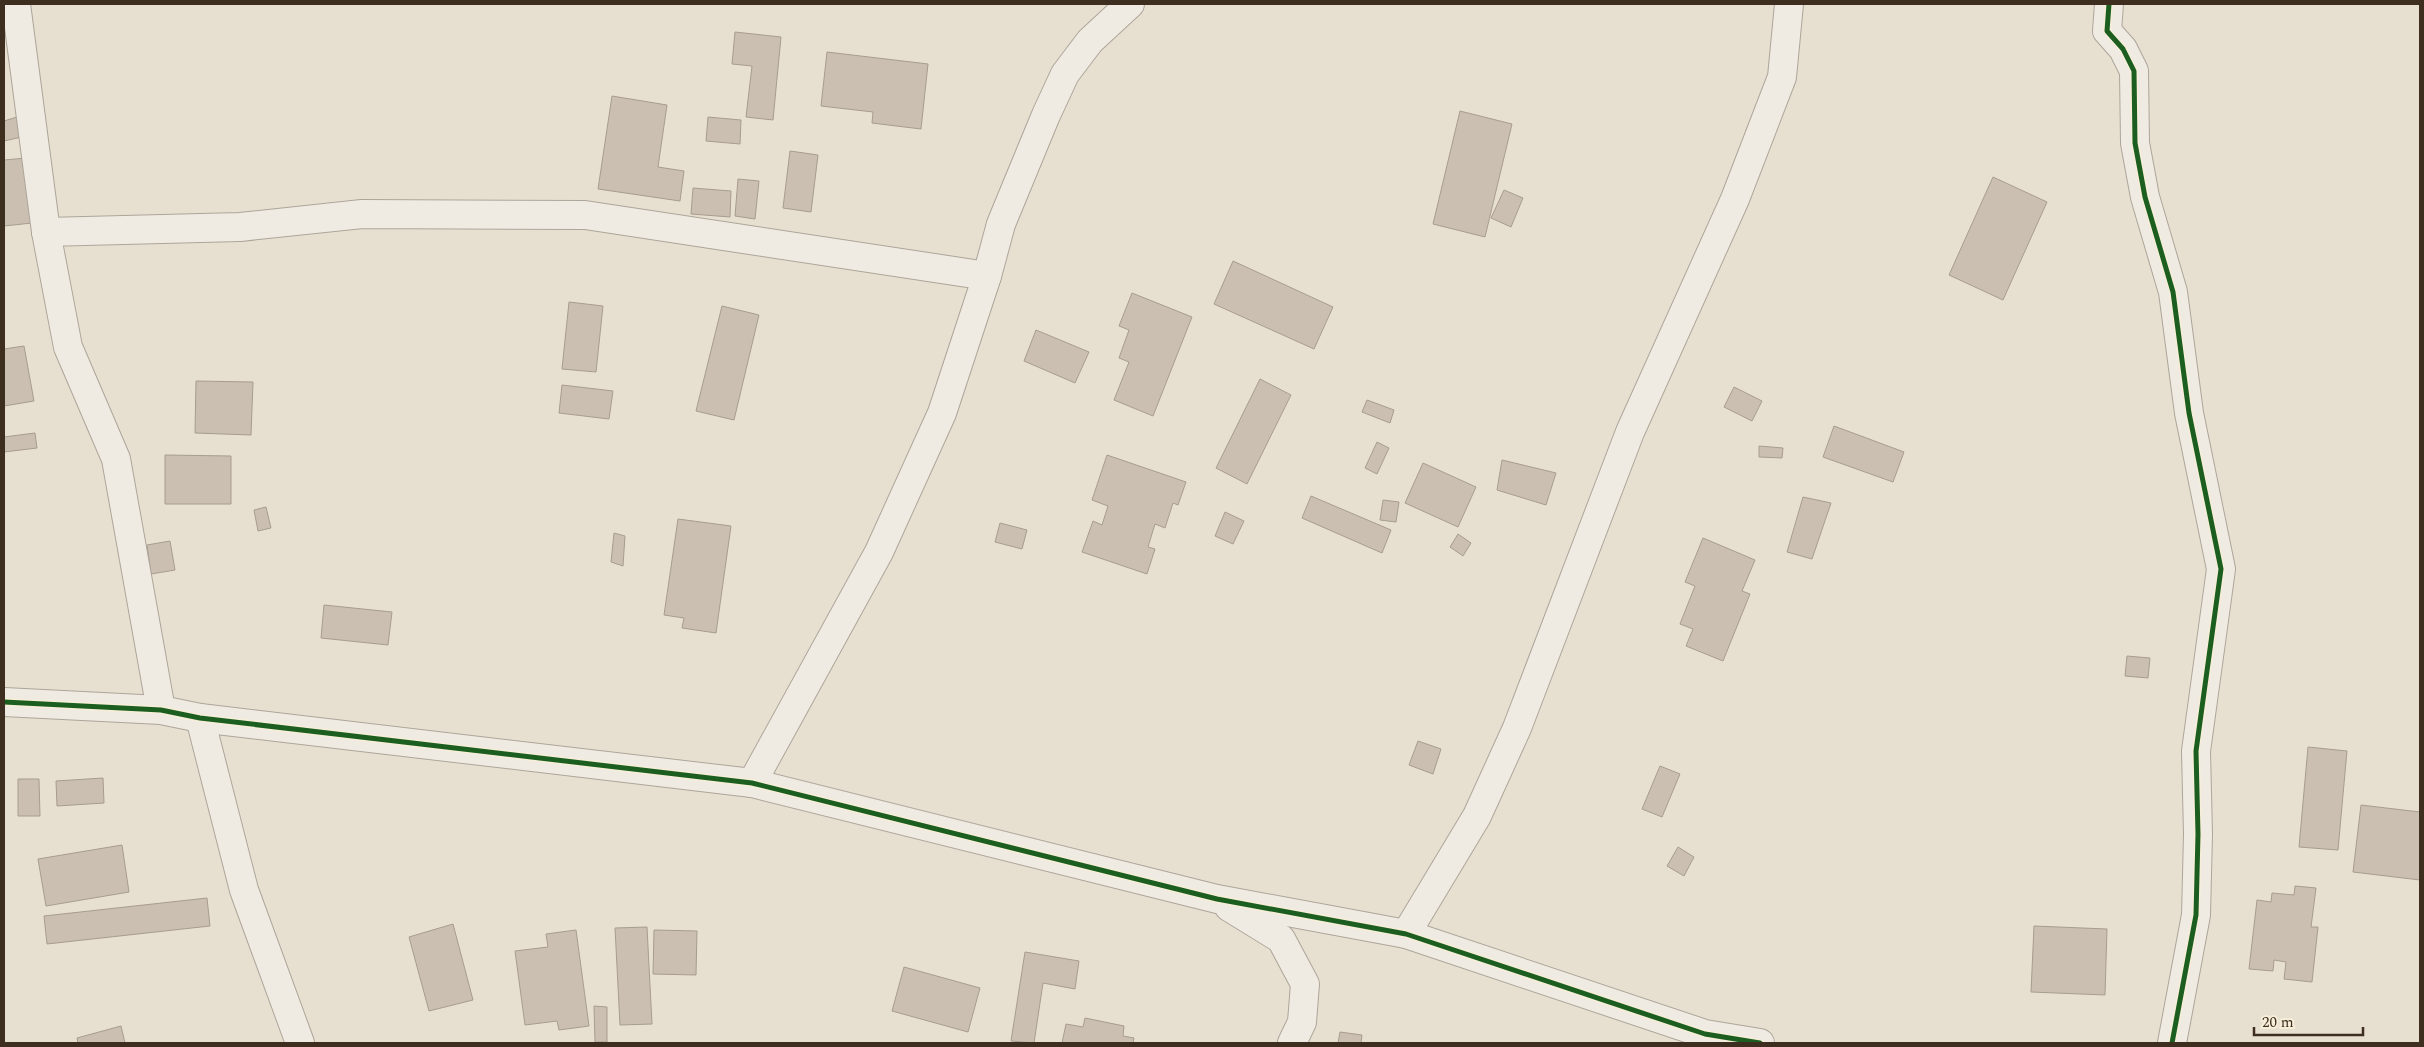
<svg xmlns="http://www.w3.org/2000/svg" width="2424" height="1047" font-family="Spectral,serif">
	<rect width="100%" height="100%" fill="#e7e0d1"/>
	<g fill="#cbbfb2" stroke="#a89c90">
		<path d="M 735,32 L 781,37 L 773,120 L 746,117 L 752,66 L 732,64 Z"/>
		<path d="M 827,52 L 928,64 L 921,129 L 872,123 L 873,112 L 821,106 Z"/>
		<path d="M 612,96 L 667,105 L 658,167 L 684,171 L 680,201 L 598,189 Z"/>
		<path d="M 1460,111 L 1512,124 L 1485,237 L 1433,224 Z"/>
		<path d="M 17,117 L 22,137 L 4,141 L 4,121 Z"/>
		<path d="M 708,117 L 741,120 L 740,144 L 706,141 Z"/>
		<path d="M 790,151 L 818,155 L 811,212 L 783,208 Z"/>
		<path d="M 26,158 L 32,223 L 4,226 L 4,160 Z"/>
		<path d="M 1993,177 L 2047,202 L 2003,300 L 1949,275 Z"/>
		<path d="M 738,179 L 759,181 L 755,219 L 735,216 Z"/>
		<path d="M 693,188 L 731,191 L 730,217 L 691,214 Z"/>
		<path d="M 1504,190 L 1523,198 L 1511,227 L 1491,218 Z"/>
		<path d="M 1233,261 L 1333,307 L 1314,349 L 1214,304 Z"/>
		<path d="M 1132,293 L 1192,317 L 1153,416 L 1114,400 L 1129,362 L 1119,358 L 1129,330 L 1119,326 Z"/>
		<path d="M 569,302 L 603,306 L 596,372 L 562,369 Z"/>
		<path d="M 722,306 L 759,315 L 734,420 L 696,411 Z"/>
		<path d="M 1036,330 L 1089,352 L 1075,383 L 1024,361 Z"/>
		<path d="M 24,346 L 34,401 L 4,406 L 4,349 Z"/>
		<path d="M 1260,379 L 1291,395 L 1247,484 L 1216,468 Z"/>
		<path d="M 196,381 L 253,382 L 251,435 L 195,433 Z"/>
		<path d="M 562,385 L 613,391 L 609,419 L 559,413 Z"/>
		<path d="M 1734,387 L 1762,401 L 1752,421 L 1724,407 Z"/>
		<path d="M 1367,400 L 1394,410 L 1390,423 L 1362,412 Z"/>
		<path d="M 1834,426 L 1904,452 L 1893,482 L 1823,457 Z"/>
		<path d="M 35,433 L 37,448 L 4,452 L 4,437 Z"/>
		<path d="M 1377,442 L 1389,448 L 1377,474 L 1365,468 Z"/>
		<path d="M 1759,446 L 1783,448 L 1782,458 L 1759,457 Z"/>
		<path d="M 165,455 L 231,456 L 231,504 L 165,504 Z"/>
		<path d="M 1107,455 L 1186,482 L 1178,505 L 1173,503 L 1165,528 L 1155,524 L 1148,547 L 1155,549 L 1147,574 L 1082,552 L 1093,521 L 1102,525 L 1108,506 L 1092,500 Z"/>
		<path d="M 1502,460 L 1556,473 L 1546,505 L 1497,490 Z"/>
		<path d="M 1423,463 L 1476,487 L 1458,527 L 1405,503 Z"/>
		<path d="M 1311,496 L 1391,530 L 1382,553 L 1302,518 Z"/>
		<path d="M 1803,497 L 1831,503 L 1812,559 L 1787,552 Z"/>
		<path d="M 1383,500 L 1399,502 L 1396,522 L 1380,520 Z"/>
		<path d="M 266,507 L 271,528 L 258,531 L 254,510 Z"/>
		<path d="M 1225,512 L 1244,521 L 1233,544 L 1215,536 Z"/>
		<path d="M 678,519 L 731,526 L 716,633 L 682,628 L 684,618 L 664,615 Z"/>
		<path d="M 1000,523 L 1027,530 L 1022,549 L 995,542 Z"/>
		<path d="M 614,533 L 625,536 L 623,566 L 611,562 Z"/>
		<path d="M 1458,534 L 1471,543 L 1463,556 L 1450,547 Z"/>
		<path d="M 1703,538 L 1755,560 L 1742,591 L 1750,594 L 1723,661 L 1686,646 L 1693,629 L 1680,624 L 1695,586 L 1685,582 Z"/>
		<path d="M 170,541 L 175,570 L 151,574 L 147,545 Z"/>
		<path d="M 324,605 L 392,612 L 388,645 L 321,638 Z"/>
		<path d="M 2127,656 L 2150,658 L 2148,678 L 2125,676 Z"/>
		<path d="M 1418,741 L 1441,749 L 1433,774 L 1409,765 Z"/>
		<path d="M 2308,747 L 2347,751 L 2338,850 L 2299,847 Z"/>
		<path d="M 1660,766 L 1680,774 L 1662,817 L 1642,809 Z"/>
		<path d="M 103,778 L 104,803 L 57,806 L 56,781 Z"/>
		<path d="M 18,779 L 39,779 L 40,816 L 18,816 Z"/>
		<path d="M 2361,805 L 2420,812 L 2420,880 L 2353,872 Z"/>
		<path d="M 122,845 L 129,892 L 46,906 L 38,859 Z"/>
		<path d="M 1678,847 L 1694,857 L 1684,876 L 1667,866 Z"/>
		<path d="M 2295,886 L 2316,888 L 2311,927 L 2318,927 L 2312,982 L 2284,979 L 2286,962 L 2274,960 L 2273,971 L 2249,969 L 2257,900 L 2271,902 L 2272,893 L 2294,895 Z"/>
		<path d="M 207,898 L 210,926 L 47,944 L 44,916 Z"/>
		<path d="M 453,924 L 473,1000 L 429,1011 L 409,937 Z"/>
		<path d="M 2034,926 L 2107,929 L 2105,995 L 2031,992 Z"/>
		<path d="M 647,927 L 652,1024 L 620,1025 L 615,928 Z"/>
		<path d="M 576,930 L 589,1026 L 559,1030 L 557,1021 L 525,1025 L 515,951 L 548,947 L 546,934 Z"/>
		<path d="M 654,930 L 697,931 L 696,975 L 653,974 Z"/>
		<path d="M 1025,952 L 1079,961 L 1075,989 L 1043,983 L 1034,1043 L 1011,1041 Z"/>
		<path d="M 904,967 L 980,988 L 968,1032 L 892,1011 Z"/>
		<path d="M 594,1006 L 607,1007 L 607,1042 L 595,1042 Z"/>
		<path d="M 1085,1018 L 1124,1026 L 1123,1036 L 1134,1038 L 1133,1043 L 1062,1043 L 1066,1024 L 1083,1027 Z"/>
		<path d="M 121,1026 L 125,1043 L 78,1043 L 77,1038 Z"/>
		<path d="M 1340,1032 L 1362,1035 L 1361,1043 L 1338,1043 Z"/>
	</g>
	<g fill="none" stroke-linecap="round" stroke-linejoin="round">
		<g stroke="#ada599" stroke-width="30">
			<g id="street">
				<path d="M 16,4 L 46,232 L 68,347 L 116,459 L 161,710"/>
				<path d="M 2109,4 L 2107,31 L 2123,49 L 2134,71 L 2135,143 L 2145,197 L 2173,292 L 2189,413 L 2221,569 L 2196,751 L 2198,834 L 2196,915 L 2172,1043"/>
				<path d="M 46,232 L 240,227 L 362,214 L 585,215 L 987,276"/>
				<path d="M 4,702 L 161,710 L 200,718 L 752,783 L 1217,899 L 1406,934 L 1705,1034 L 1760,1043"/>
				<path d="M 200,718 L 244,890 L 300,1043"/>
				<path d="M 752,783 L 879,552 L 942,413 L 987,276 L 1001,224 L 1046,115 L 1065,74 L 1090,41 L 1130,4"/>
				<path d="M 1229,907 L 1281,939 L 1305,984 L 1302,1022 L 1292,1043"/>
				<path d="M 1406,934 L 1477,816 L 1517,728 L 1630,432 L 1735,199 L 1782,77 L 1789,4"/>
			</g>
		</g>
		<use href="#street" stroke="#efebe3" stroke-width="28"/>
		<g stroke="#f7eed8" stroke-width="8">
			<g id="cycleway">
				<path d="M 2109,4 L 2107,31 L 2123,49 L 2134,71 L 2135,143 L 2145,197 L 2173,292 L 2189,413 L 2221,569 L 2196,751 L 2198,834 L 2196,915 L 2172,1043"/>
				<path d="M 4,702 L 161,710 L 200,718 L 752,783 L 1217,899 L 1406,934 L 1705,1034 L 1760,1043"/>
			</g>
		</g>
		<use href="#cycleway" stroke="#1b5e20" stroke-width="5"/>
	</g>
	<rect width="2424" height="1047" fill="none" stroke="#3d2e20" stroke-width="10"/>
	<path d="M2254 1027v8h109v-8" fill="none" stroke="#3d2e20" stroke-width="2.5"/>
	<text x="2262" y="1027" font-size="15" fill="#3d2e20" stroke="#f7eed8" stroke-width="4" paint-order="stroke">20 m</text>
</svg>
